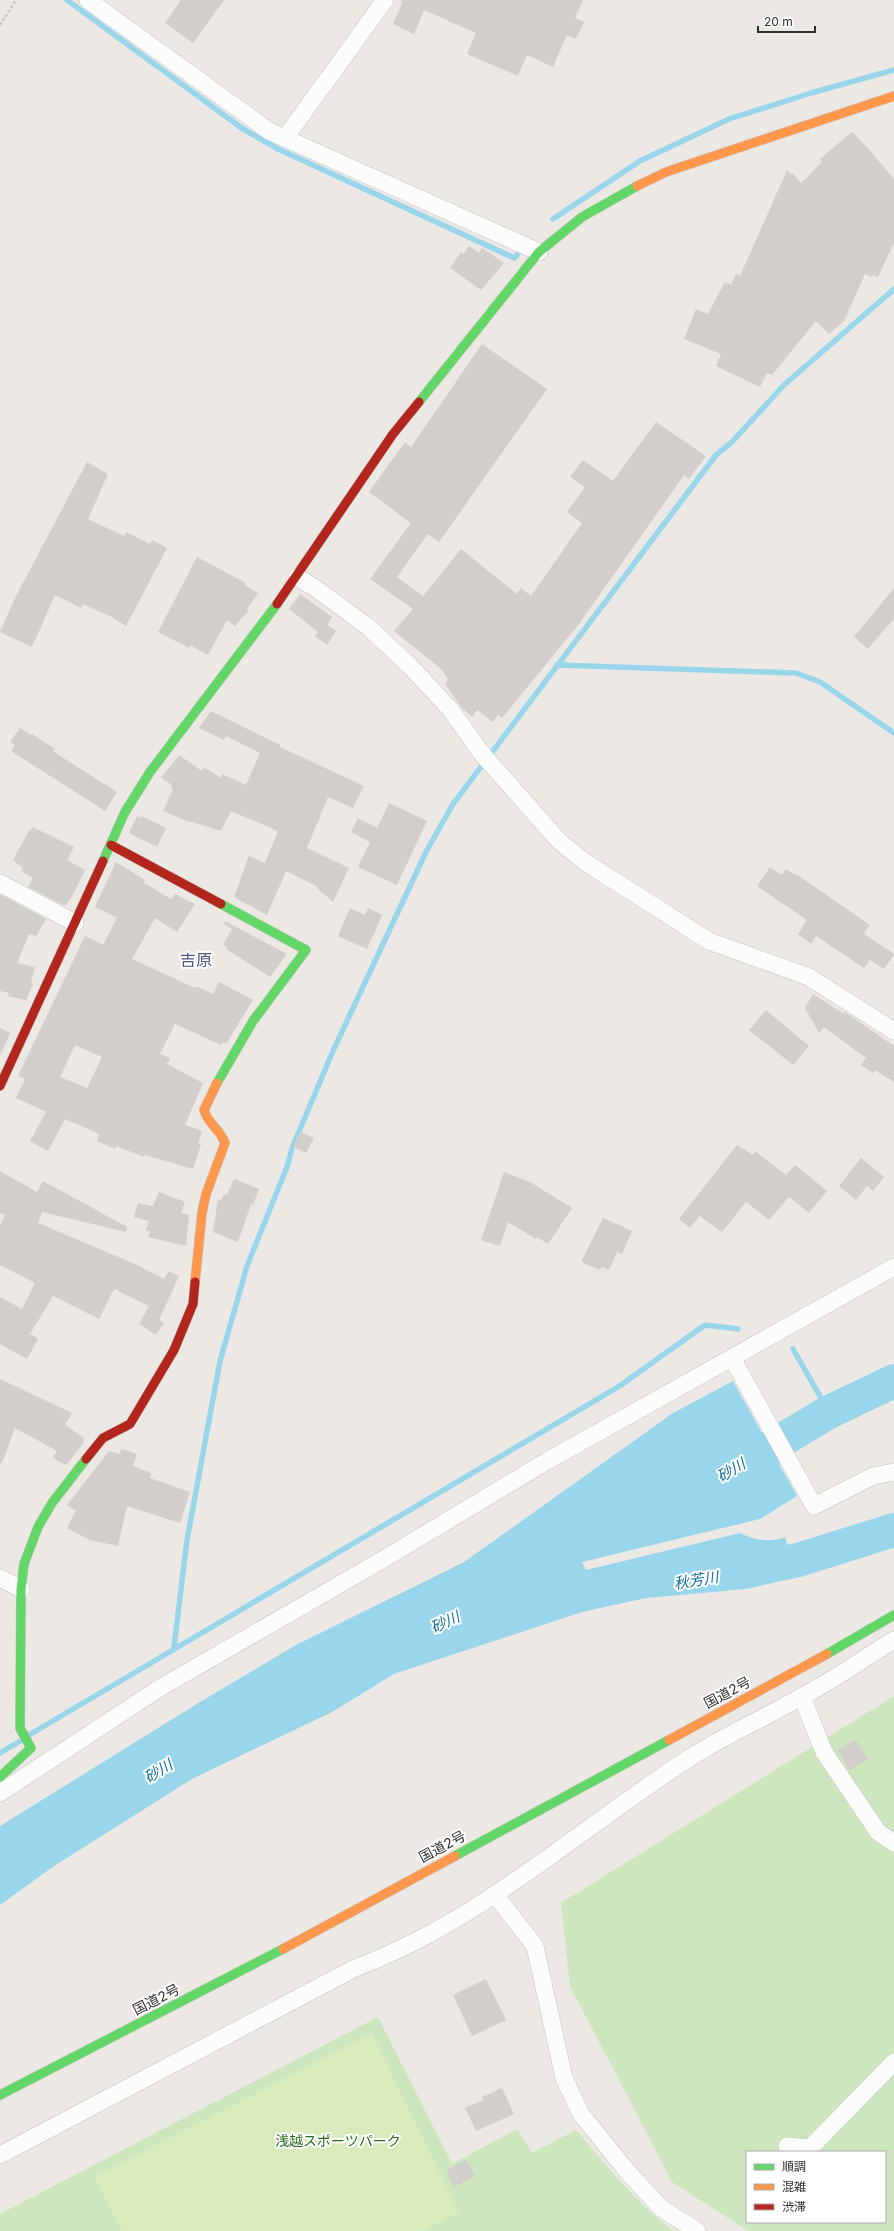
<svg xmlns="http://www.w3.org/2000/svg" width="894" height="2231" font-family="Inter,'Noto Sans JP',sans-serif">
	<rect width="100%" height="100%" fill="#ece8e4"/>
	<g fill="#cee6be" fill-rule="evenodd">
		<path d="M 894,1696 L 894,2231 L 748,2231 L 672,2182 L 570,1986 L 561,1903 ZM 747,2152 L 885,2152 L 885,2222 L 747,2222 Z"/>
		<path d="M 378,2017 L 452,2164 L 517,2129 L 532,2153 L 576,2130 C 607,2165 636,2204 674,2231 L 0,2231 L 0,2214 Z"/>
	</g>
	<path fill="#d9eabb" d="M 372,2033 L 459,2213 L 424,2231 L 122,2231 L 94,2177 Z"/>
	<path fill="#99d6ec" d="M 733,1381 L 797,1496 L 760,1519 L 582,1562 L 586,1570 L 740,1533 C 754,1540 770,1543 785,1537 L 797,1577 L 746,1589 L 646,1598 L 582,1612 L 394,1674 L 332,1712 L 192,1779 L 54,1866 L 0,1905 L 0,1826 L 200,1702 L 296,1645 L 464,1562 L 673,1413 Z"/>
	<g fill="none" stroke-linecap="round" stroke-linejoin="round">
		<g stroke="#99d6ec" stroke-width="5.5">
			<path d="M 67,0 L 243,129 L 278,149 L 514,258 L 517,255"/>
			<path d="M 553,219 L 640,161 L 729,119 L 811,93 L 894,70"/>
			<path d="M 557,665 L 796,673 L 820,682 L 894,733"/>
			<path d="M 793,1349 L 829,1412"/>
			<path d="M 174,1647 L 187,1540 L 220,1361 L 247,1266 L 287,1167 L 292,1148 L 333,1051 L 426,852 L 453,804 L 716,455 L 732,442 L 784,385 L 894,289"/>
			<path d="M 29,1735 L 618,1387 L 705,1325 L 738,1329"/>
			<path d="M 0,1753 L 22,1740"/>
		</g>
		<g stroke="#99d6ec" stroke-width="34">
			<path d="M 730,1471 L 829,1412 L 894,1381"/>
			<path d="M 746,1571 L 798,1560 L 894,1530"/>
		</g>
	</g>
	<g fill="#d1cecb" fill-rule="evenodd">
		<path d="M 181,0 L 224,0 L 193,43 L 165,23 Z"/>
		<path d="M 400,0 L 583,0 L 575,18 L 584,22 L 576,39 L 567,35 L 553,67 L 527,55 L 518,76 L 467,54 L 476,33 L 424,10 L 414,34 L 393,24 L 403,1 Z"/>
		<path d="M 852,132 L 865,145 L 894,179 L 894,243 L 878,277 L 873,275 L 872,277 L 865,274 L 844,321 L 829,334 L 816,321 L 772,375 L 767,373 L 760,387 L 716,366 L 721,354 L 684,339 L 696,309 L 708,314 L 725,282 L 731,285 L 736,274 L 740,276 L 787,170 L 791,174 L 792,173 L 801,183 L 822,162 L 820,159 Z"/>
		<path d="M 469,246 L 479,253 L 482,248 L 504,263 L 481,290 L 450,268 L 461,252 L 464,254 Z"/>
		<path d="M 482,344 L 547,389 L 439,542 L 428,534 L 397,577 L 423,596 L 461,549 L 517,594 L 521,588 L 531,596 L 582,523 L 567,512 L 585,487 L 570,477 L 583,460 L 613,481 L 656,422 L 706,456 L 689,479 L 684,475 L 579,624 L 502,718 L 498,715 L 493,722 L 477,710 L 472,717 L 462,708 L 445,684 L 448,679 L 441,669 L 394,631 L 413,609 L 370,579 L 411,523 L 369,492 L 405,442 L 411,447 Z"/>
		<path d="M 87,462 L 108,474 L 88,519 L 124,536 L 126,532 L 150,544 L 152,540 L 167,548 L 126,626 L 112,617 L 83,604 L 81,608 L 55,595 L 32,647 L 0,632 L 15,598 Z"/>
		<path d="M 197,557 L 246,583 L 245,585 L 258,593 L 247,609 L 249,610 L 235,626 L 227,620 L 208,655 L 190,645 L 189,648 L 158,632 Z"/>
		<path d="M 894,588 L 894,618 L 868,649 L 854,637 Z"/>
		<path d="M 300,594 L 332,617 L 327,625 L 336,631 L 327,645 L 315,636 L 318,632 L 289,609 Z"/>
		<path d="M 211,711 L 280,745 L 280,747 L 364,786 L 353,808 L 328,797 L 307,848 L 349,868 L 333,902 L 317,888 L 318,887 L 286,871 L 267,915 L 234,897 L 249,856 L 265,863 L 278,831 L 231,811 L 221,831 L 189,821 L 189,822 L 163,811 L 173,789 L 171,788 L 172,785 L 161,778 L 179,755 L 202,771 L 204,767 L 221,778 L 222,774 L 246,785 L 260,753 L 226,736 L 224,740 L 199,728 Z"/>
		<path d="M 20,728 L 31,735 L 32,734 L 55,749 L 53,751 L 68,761 L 117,792 L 105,811 L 11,751 L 15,745 L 10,742 Z"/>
		<path d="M 389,803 L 427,821 L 397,885 L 358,867 L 370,842 L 351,832 L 358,818 L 377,828 Z"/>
		<path d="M 137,816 L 141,818 L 142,816 L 166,828 L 157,847 L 129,833 Z"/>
		<path d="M 33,827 L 74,847 L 67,860 L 85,870 L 73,895 L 65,906 L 28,887 L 33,878 L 21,871 L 23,868 L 13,860 L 30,829 L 32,830 Z"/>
		<path d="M 116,862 L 145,880 L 144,883 L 171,899 L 175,894 L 195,904 L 177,932 L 155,918 L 132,959 L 195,988 L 196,986 L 213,994 L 219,982 L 253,1000 L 226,1044 L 223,1042 L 221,1045 L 175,1024 L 160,1054 L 170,1058 L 167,1064 L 203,1083 L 185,1125 L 198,1129 L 202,1132 L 198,1143 L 201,1144 L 193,1169 L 145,1155 L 144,1157 L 116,1146 L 115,1149 L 97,1141 L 99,1134 L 65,1119 L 48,1151 L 30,1141 L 46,1112 L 16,1098 L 25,1079 L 18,1076 L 85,936 L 103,945 L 117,918 L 95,907 ZM 75,1045 L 102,1057 L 87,1088 L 60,1077 Z"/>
		<path d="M 770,867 L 782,875 L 786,869 L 795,875 L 796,874 L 870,925 L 864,934 L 894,954 L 884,969 L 870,960 L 864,968 L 816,936 L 811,944 L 798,934 L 807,920 L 757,886 Z"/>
		<path d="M 0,894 L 46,919 L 36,936 L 29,934 L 17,963 L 35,967 L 31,983 L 33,984 L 26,1000 L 8,996 L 9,993 L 0,991 Z"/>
		<path d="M 350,908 L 365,915 L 368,908 L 382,915 L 367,949 L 338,936 Z"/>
		<path d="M 225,921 L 287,954 L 270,977 L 226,949 L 227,947 L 223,945 L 232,929 L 224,924 Z"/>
		<path d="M 813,994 L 844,1014 L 845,1012 L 894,1046 L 894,1082 L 875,1070 L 873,1073 L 861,1065 L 866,1058 L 824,1027 L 819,1033 L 805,1008 Z"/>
		<path d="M 766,1010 L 809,1046 L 793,1065 L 749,1030 Z"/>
		<path d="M 0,1028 L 10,1033 L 0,1056 Z"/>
		<path d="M 300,1132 L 314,1138 L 306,1153 L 293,1147 Z"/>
		<path d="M 737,1145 L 753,1155 L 755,1151 L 786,1175 L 795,1165 L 827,1191 L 809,1213 L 789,1197 L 769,1220 L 746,1202 L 722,1232 L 700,1216 L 690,1228 L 679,1219 Z"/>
		<path d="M 861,1158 L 884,1177 L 873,1191 L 867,1186 L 856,1200 L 839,1186 Z"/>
		<path d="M 0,1171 L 37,1192 L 43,1181 L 127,1227 L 126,1232 L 42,1212 L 38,1223 L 135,1264 L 164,1279 L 169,1271 L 179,1276 L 159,1320 L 164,1323 L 156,1335 L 139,1324 L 149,1306 L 114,1289 L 99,1319 L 53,1296 L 30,1334 L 38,1339 L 27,1359 L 0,1344 L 0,1297 L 22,1309 L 35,1283 L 0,1265 L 0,1226 L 5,1215 L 0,1213 Z"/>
		<path d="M 504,1172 L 530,1182 L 572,1208 L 548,1244 L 537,1237 L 536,1239 L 508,1222 L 500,1246 L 481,1240 Z"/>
		<path d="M 234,1179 L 259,1189 L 253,1205 L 251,1204 L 238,1242 L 213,1232 L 218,1199 L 221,1200 L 224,1194 L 227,1195 Z"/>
		<path d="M 159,1192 L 185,1202 L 181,1213 L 189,1215 L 186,1246 L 148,1237 L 150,1231 L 146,1231 L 149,1221 L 134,1217 L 138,1203 L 153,1206 Z"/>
		<path d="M 603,1218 L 632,1231 L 622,1254 L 617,1252 L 609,1270 L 602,1267 L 600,1270 L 581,1262 Z"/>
		<path d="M 0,1379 L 72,1413 L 65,1425 L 84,1438 L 83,1444 L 66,1465 L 53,1458 L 57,1451 L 15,1428 L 2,1463 L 0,1463 Z"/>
		<path d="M 121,1449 L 137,1454 L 133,1466 L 151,1473 L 150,1478 L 190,1492 L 180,1523 L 127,1506 L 118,1546 L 90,1540 L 67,1528 L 76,1511 L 67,1505 L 109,1451 L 120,1454 Z"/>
		<path d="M 856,1740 L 868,1759 L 849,1770 L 838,1750 Z"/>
		<path d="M 486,1979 L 506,2020 L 472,2036 L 453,1995 Z"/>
		<path d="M 502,2088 L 514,2114 L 476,2131 L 465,2108 L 484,2100 L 482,2097 Z"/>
		<path d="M 466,2160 L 475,2176 L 454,2187 L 446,2171 Z"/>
	</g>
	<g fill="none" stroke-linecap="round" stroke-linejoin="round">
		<g stroke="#c5c4c5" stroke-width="18">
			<g id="street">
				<path d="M 88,0 L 269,131 L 539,252"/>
				<path d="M 285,138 L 385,0"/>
				<path d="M 297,577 L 315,588 L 367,626 L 410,666 L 450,709 L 483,755 L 529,807 L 559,841 L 585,862 L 709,941 L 809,977 L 894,1031"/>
				<path d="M 0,883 L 75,923"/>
				<path d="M 732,1358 L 814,1506 L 873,1476 L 894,1472"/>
				<path d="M 0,1578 L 21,1589"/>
				<path d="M 802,1697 L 824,1752 L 878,1832 L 894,1843"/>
				<path d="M 0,1793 L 158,1689 L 382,1560 L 547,1461 L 894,1267"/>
				<path d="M 495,1895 L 535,1946 L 564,2078 L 581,2114 L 627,2171 L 661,2208 L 697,2231"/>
				<path d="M 787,2146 L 809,2148 L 815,2143 L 894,2062"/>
				<path d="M 0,2155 L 355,1968 C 479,1922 578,1830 688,1759 C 723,1736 763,1719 799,1698 C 832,1681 863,1659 894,1640"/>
			</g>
		</g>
		<g stroke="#c5c4c5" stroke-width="10">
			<g id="fast">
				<path d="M 419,402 L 539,252 L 582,217 L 637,186"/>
				<path d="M 103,861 L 125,812 L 150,772 L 277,604"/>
				<path d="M 217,1083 L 253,1021 L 306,950 L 221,904"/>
				<path d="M 827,1654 L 894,1615"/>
				<path d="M 0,1777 L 31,1748 L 20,1728 L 21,1589 L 24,1564 L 38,1527 L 52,1503 L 86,1459"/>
				<path d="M 455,1856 L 669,1740"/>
				<path d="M 0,2095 L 283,1949"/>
			</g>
		</g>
		<g stroke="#c5c4c5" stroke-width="10">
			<g id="slow">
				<path d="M 637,186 L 666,172 L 894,96"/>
				<path d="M 195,1282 L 202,1213 L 206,1194 L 225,1143 C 220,1129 208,1124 204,1110 L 217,1083"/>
				<path d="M 669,1740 L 827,1654"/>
				<path d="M 283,1949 L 455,1856"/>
			</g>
		</g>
		<g stroke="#c5c4c5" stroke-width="10">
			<g id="jam">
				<path d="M 277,604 L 393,434 L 419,402"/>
				<path d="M 111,845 L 221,904"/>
				<path d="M 0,1086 L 103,861"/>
				<path d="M 86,1459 L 103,1438 L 130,1424 L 174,1350 L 193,1304 L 195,1282"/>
			</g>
		</g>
		<path stroke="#c9c9c8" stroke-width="2.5" stroke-dasharray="3 2" stroke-linecap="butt" d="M 0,25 L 16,0"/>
		<use href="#street" stroke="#fcfcfb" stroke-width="17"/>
		<use href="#fast" stroke="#63d668" stroke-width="9"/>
		<use href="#slow" stroke="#ff974d" stroke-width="9"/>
		<use href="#jam" stroke="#b3261e" stroke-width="9"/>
	</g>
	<g text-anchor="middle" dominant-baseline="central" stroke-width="4" stroke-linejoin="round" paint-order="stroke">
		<g font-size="14" fill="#2e2e2e" stroke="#fff">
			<text transform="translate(727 1692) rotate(-28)">国道2号</text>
			<text transform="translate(442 1846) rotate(-28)">国道2号</text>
			<text transform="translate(156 1999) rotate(-27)">国道2号</text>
		</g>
		<g font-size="14" fill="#2c6e1b" stroke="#fff">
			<text x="338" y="2140">浅越スポーツパーク</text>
		</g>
		<g font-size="15" font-style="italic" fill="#0d6fa3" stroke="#fff">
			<text transform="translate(731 1470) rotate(-31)">砂川</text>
			<text transform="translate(696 1580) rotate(-9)">秋芳川</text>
			<text transform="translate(445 1622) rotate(-25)">砂川</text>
			<text transform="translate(158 1771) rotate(-32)">砂川</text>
		</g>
		<g font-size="16" fill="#4d5680" stroke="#fff">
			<text x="196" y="960">吉原</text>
		</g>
	</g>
	<rect x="746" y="2151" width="140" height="72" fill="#ffffff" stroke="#ababab"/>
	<rect x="754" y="2164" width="20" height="6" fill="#63d668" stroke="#ababab"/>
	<text x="782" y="2171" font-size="12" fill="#2e2e2e">順調</text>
	<rect x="754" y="2184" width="20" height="6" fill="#ff974d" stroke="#ababab"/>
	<text x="782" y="2191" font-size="12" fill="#2e2e2e">混雑</text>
	<rect x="754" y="2204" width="20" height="6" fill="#b3261e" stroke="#ababab"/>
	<text x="782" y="2211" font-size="12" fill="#2e2e2e">渋滞</text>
	<path d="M758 26v6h57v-6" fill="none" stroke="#2e2e2e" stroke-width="2"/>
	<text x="764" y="26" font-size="12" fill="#2e2e2e" stroke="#ffffff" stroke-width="3" paint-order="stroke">20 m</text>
</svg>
